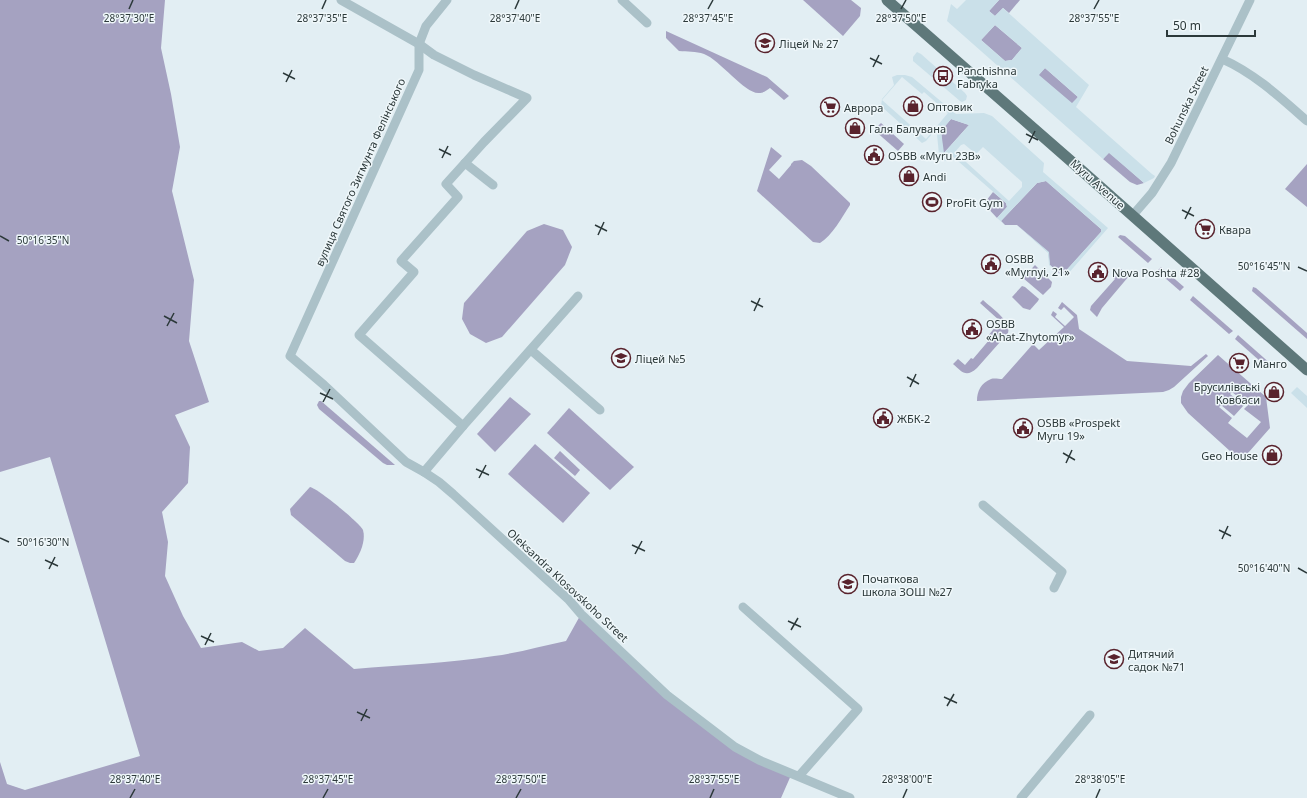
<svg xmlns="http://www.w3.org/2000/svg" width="1307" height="798" font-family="'Noto Sans',sans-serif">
	<rect width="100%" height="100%" fill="#e2eef3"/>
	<g fill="#a5a2c1" fill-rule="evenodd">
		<path d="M 0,0 L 165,0 L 161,48 L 171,94 L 180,147 L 172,191 L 194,280 L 189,341 L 209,402 L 175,415 L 190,447 L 188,483 L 162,512 L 168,542 L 165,576 L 183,616 L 201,648 L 242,642 L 259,651 L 283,648 L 305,628 L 354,669 C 401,665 448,663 494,656 C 518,653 542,646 566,641 L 581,614 L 667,695 L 735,747 L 792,773 L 781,798 L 0,798 L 0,762 L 7,784 L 25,790 L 140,756 L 50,457 L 0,472 Z"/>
		<path d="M 803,0 L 851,0 L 861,8 L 860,16 L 843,36 Z"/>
		<path d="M 999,0 L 1020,0 L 1009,13 L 1003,8 L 995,16 L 989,11 Z"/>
		<path d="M 995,25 L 1022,48 L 1012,60 L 1005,61 L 981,40 Z"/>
		<path d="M 666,31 L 767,77 L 789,96 L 784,100 L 770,88 C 767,90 764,93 759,93 C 745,94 720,60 704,54 C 696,51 687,52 679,51 L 666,38 Z"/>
		<path d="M 1045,68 L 1078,97 L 1072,104 L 1038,75 Z"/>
		<path d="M 951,119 L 969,125 L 943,154 L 941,131 Z"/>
		<path d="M 881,123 L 904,144 L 898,151 L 874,130 Z"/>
		<path d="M 771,147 L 782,156 L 769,170 L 779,179 L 791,165 L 791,164 L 794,161 L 802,160 L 811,166 L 850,203 L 850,205 C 842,217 832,236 820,243 L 813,242 L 757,191 Z"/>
		<path d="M 1109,152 L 1144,183 L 1137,185 L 1130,182 L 1103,159 Z"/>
		<path d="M 1307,164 L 1307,207 L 1285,189 Z"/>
		<path d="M 1046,181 L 1101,229 L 1101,232 L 1062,275 L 1061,275 L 1050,265 L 1048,252 L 1017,225 L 1005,225 L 1001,221 L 1037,183 Z"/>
		<path d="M 993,192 L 1006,203 L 1007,207 L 997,218 L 985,205 L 986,201 Z"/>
		<path d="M 544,224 L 563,230 L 572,247 L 565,265 L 502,337 L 486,343 L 470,334 L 462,319 L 464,303 L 527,231 Z"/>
		<path d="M 1120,235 L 1125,236 L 1152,259 L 1148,263 L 1118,237 Z"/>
		<path d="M 1035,265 L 1052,282 L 1051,287 L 1043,295 L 1023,278 Z"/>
		<path d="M 1161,267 L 1184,287 L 1180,291 L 1157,271 Z"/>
		<path d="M 1121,269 L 1129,276 L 1102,308 L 1097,317 L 1090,310 L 1091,306 L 1115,279 L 1113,278 Z"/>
		<path d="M 1022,286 L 1025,287 L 1039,299 L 1038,301 L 1030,310 L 1023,308 L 1012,297 Z"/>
		<path d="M 1253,287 L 1256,288 L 1307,333 L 1307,339 L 1252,291 Z"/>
		<path d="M 1193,296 L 1233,331 L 1229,334 L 1190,300 Z"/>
		<path d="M 983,300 C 991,308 1012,321 1008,333 L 977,368 C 966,378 962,372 953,364 L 958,359 L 965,365 L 971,358 L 973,359 L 990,339 L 988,336 L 1000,321 L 980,303 Z"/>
		<path d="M 1062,302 L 1077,315 L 1079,329 L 1127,361 L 1191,366 L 1206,354 L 1208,356 L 1174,387 L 1169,390 L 1163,392 L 977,401 C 977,391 981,383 991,379 C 994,378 999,379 1002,379 L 1033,344 L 1039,350 L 1064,327 L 1051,315 L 1053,311 L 1057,314 L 1055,317 L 1065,326 L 1074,317 L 1064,307 L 1061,310 L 1058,308 Z"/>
		<path d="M 1238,335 L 1272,365 L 1269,369 L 1235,339 Z"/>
		<path d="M 1218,355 L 1266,397 L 1270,428 L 1241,461 L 1188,413 L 1181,403 L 1181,397 L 1183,391 L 1189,383 ZM 1232,392 L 1248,405 L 1244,409 L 1261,422 L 1247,438 L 1228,423 L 1232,418 L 1219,407 L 1221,405 L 1234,416 L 1244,405 L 1230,394 Z"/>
		<path d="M 510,397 L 531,414 L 495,452 L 477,434 Z"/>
		<path d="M 319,401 L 321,401 L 395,465 L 387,465 L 383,463 L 319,409 L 317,405 Z"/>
		<path d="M 569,408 L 634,467 L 610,490 L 547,433 Z"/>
		<path d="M 535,444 L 590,493 L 563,523 L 508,474 Z"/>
		<path d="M 560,451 L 580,470 L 575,476 L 554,458 Z"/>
		<path d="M 310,487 C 317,488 360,523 363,530 C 366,541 360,554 354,563 L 350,563 L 345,561 L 291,515 L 290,509 Z"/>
	</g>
	<g fill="#cae0e9" fill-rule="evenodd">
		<path d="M 966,0 L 999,0 L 989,11 L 995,16 L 1003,8 L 1089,85 L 1076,107 L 1152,174 L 1155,176 L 1154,178 L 1144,183 L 1109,153 L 1103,159 L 947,21 L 951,4 L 957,9 ZM 995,25 L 1022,48 L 1012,60 L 1005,61 L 981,40 ZM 1045,68 L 1078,97 L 1072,103 L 1039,75 Z"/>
		<path d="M 917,52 L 921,54 L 965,93 L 967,96 L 966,100 L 962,102 L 960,101 L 913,61 L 913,57 Z"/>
		<path d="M 897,75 L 905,75 L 912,77 L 956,114 L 984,113 L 992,116 L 1044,163 L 1043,172 L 1108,228 L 1067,275 L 1061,275 L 1049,265 L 1048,253 L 1017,225 L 1005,225 L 997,218 L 1007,207 L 1006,203 L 951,155 L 945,161 L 939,155 L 937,134 L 932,134 L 926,141 L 922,143 L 881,106 L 882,99 L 894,85 L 892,77 ZM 902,77 L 922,94 L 924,92 L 948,113 L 926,139 L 882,100 ZM 951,119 L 969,125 L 944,153 L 941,131 ZM 964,144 L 976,154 L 983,147 L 1022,182 L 1022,187 L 1009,201 L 955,152 L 961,145 ZM 1046,181 L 1101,229 L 1101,232 L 1062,275 L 1061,275 L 1050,265 L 1049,252 L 1017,225 L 1005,225 L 1001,221 L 1037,183 Z"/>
		<path d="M 1297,387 L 1307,396 L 1307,408 L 1291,393 Z"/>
	</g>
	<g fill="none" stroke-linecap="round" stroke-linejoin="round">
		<g stroke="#abc1c8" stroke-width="9">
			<path d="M 341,0 L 419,44 L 434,55 L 474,75 L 527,98 L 484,142 L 446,184 L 458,197 L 401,261 L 414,272 L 359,335 L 463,426 L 424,472"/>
			<path d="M 447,0 L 426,26 L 419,44 L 419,70 L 290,356 L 324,385 L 406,462 L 424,472 L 439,482 L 453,494 L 569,600 L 581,614 L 667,695 L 735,747 L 759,760 L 850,798"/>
			<path d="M 622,0 L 647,23"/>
			<path d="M 1222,59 C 1254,73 1281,98 1307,121"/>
			<path d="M 465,163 L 493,185"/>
			<path d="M 1133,215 L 1152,193 L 1171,163 L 1250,0"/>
			<path d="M 531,350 L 600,410"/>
			<path d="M 463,426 L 578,296"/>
			<path d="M 983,505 L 1062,572 L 1054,588"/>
			<path d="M 743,607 L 858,709 L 799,776"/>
			<path d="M 1021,798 L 1090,715"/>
		</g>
		<path stroke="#5e787a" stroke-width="11" d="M 887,0 L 1072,162 L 1307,370"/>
	</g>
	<path fill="none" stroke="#2c393a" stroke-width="1.5" d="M 129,9 L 133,0M 322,9 L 326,0M 515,9 L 519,0M 708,9 L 713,0M 901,9 L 906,0M 1094,9 L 1099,0M 870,58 L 882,64M 873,67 L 879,55M 283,73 L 295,79M 286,82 L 292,70M 1026,134 L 1038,140M 1029,143 L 1035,131M 439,149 L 451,155M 442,158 L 448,146M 1182,210 L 1194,216M 1185,219 L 1191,207M 595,225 L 607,231M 598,235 L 604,222M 0,236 L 9,241M 1298,267 L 1307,271M 751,301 L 763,307M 754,311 L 760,298M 164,316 L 177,323M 167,326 L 174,313M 907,377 L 919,384M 910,387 L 916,374M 320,393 L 333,399M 323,402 L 330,389M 1063,453 L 1075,460M 1066,463 L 1072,450M 476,469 L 489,475M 479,478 L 486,465M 1219,530 L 1231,536M 0,538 L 9,542M 1222,539 L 1228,526M 632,545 L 645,551M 635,554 L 642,541M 45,560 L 58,566M 1298,568 L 1307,573M 49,569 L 55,557M 788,621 L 801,627M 791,630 L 798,618M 201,636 L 214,642M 205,645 L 211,633M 944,697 L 957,703M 947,706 L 954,694M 357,712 L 370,718M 361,721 L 367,709M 130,798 L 135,789M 323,798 L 328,789M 516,798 L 521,789M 710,798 L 714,789M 903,798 L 907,789M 1096,798 L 1100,789"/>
	<defs>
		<g id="school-ring" transform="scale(1)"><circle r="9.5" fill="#eff7fa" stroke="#59232d" stroke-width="1.5"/><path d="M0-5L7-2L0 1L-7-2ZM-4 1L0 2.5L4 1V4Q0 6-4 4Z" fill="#59232d"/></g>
		<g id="bus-ring" transform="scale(1)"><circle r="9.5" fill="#eff7fa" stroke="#59232d" stroke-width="1.5"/><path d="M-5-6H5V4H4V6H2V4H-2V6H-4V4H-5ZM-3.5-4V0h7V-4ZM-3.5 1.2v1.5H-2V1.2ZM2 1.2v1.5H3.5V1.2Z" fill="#59232d"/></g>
		<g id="shop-ring" transform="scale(1)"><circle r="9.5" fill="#eff7fa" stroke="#59232d" stroke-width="1.5"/><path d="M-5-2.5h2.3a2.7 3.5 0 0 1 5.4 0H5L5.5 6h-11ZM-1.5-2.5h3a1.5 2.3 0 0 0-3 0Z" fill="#59232d"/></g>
		<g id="supermarket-ring" transform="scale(1)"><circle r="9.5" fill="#eff7fa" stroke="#59232d" stroke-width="1.5"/><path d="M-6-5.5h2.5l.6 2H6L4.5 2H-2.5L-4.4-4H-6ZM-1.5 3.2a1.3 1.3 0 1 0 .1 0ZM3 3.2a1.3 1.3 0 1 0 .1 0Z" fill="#59232d"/></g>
		<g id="civic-ring" transform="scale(1)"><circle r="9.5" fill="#eff7fa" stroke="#59232d" stroke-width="1.5"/><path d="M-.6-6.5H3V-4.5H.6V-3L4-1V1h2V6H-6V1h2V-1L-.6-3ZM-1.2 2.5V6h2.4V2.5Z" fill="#59232d"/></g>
		<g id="stadium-ring" transform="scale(1)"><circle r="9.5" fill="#eff7fa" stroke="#59232d" stroke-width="1.5"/><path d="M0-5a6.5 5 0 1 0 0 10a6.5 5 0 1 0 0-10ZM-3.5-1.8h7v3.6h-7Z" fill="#59232d"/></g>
	</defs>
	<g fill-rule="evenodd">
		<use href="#school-ring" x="765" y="43"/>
		<use href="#bus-ring" x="943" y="76"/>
		<use href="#shop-ring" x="913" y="106"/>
		<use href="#supermarket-ring" x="830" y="107"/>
		<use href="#shop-ring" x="855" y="128"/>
		<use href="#civic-ring" x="874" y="155"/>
		<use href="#shop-ring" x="909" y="176"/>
		<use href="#stadium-ring" x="932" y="202"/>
		<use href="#supermarket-ring" x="1205" y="229"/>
		<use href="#civic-ring" x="991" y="264"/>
		<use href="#civic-ring" x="1098" y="272"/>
		<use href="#civic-ring" x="972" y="329"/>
		<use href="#school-ring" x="621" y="358"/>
		<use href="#supermarket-ring" x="1239" y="363"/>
		<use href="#shop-ring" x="1274" y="392"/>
		<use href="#civic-ring" x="883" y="418"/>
		<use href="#civic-ring" x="1023" y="428"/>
		<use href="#shop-ring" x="1272" y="455"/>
		<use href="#school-ring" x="848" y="584"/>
		<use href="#school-ring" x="1114" y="659"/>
	</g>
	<g text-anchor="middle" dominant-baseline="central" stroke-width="3" stroke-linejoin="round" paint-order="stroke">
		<g font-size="11" fill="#2c393a" stroke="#eff7fa" text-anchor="start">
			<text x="779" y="43">Ліцей № 27</text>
			<text x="957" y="70">Panchishna<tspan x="957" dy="13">Fabryka</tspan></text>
			<text x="927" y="106">Оптовик</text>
			<text x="844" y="107">Аврора</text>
			<text x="869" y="128">Галя Балувана</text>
			<text x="888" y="155">OSBB «Myru 23B»</text>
			<text x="923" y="176">Andi</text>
			<text x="946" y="202">ProFit Gym</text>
			<text x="1219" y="229">Квара</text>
			<text x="1005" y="258">OSBB<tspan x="1005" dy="13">«Myrnyi, 21»</tspan></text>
			<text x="1112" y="272">Nova Poshta #28</text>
			<text x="986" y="323">OSBB<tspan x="986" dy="13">«Ahat-Zhytomyr»</tspan></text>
			<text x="635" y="358">Ліцей №5</text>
			<text x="1253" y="363">Манго</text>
			<text x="1260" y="386" text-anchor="end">Брусилівські<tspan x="1260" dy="13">Ковбаси</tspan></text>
			<text x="897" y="418">ЖБК-2</text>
			<text x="1037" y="422">OSBB «Prospekt<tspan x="1037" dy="13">Myru 19»</tspan></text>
			<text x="1258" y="455" text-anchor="end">Geo House</text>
			<text x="862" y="578">Початкова<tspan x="862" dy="13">школа ЗОШ №27</tspan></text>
			<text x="1128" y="653">Дитячий<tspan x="1128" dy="13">садок №71</tspan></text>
		</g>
		<g font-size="11" fill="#2c393a" stroke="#eff7fa">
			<text transform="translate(1186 105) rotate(-64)">Bohunska Street</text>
			<text transform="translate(360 172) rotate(-66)">вулиця Святого Зигмунта Фелінського</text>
			<text transform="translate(1098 184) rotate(42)">Myru Avenue</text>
			<text transform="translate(568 585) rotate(43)">Oleksandra Klosovskoho Street</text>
		</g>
	</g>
	<g font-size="10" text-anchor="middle" fill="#2c393a" stroke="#eff7fa" stroke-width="3" stroke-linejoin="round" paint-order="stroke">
		<text x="129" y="22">28°37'30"E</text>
		<text x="322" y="22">28°37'35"E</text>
		<text x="515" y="22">28°37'40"E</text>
		<text x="708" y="22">28°37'45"E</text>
		<text x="901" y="22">28°37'50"E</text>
		<text x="1094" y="22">28°37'55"E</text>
		<text x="43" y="244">50°16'35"N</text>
		<text x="1264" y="270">50°16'45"N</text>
		<text x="43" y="546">50°16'30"N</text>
		<text x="1264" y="572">50°16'40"N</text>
		<text x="135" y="783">28°37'40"E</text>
		<text x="328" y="783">28°37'45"E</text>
		<text x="521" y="783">28°37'50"E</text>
		<text x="714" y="783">28°37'55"E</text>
		<text x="907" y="783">28°38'00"E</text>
		<text x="1100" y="783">28°38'05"E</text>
	</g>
	<path d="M1167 30v6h88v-6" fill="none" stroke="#2c393a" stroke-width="2"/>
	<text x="1173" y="30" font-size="12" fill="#2c393a" stroke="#eff7fa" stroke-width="3" paint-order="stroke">50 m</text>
</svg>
